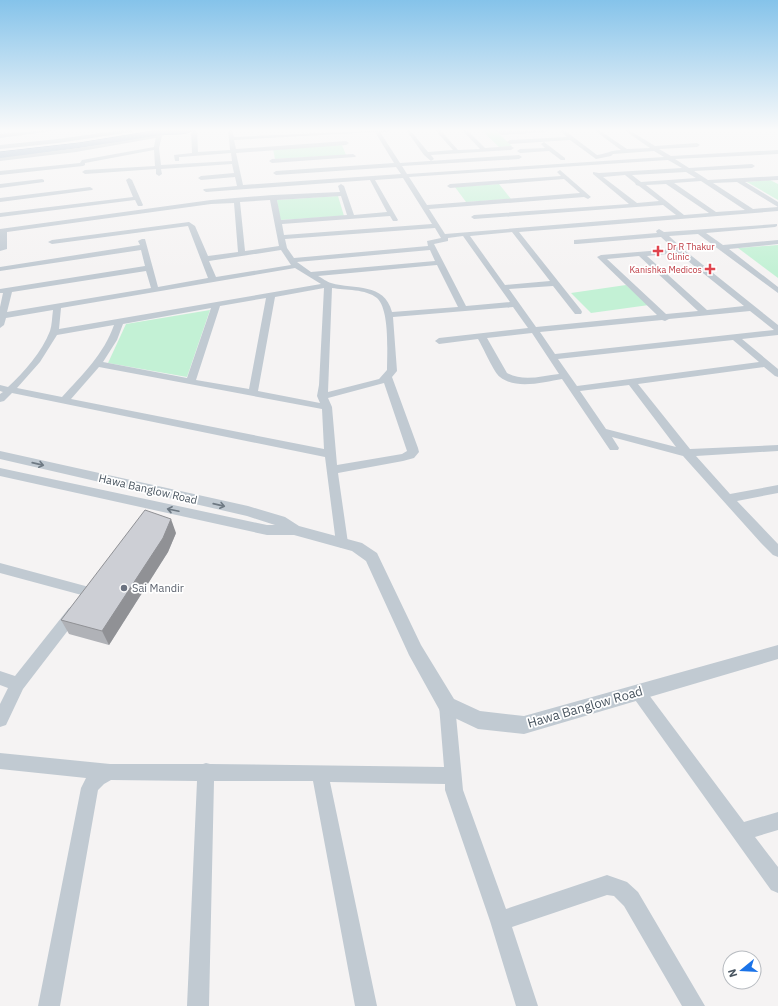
<svg xmlns="http://www.w3.org/2000/svg" width="778" height="1006" font-family="'IBM Plex Sans',sans-serif">
	<rect width="100%" height="100%" fill="#f5f3f3"/>
	<g fill="#c3f1d5">
		<path d="M 481,130 L 521,130 L 522,131 L 497,132 L 512,146 L 499,147 Z"/>
		<path d="M 342,145 L 346,155 L 275,159 L 273,149 Z"/>
		<path d="M 770,180 L 778,184 L 778,200 L 747,182 Z"/>
		<path d="M 499,184 L 511,199 L 466,202 L 455,187 Z"/>
		<path d="M 338,196 L 344,216 L 280,220 L 277,200 Z"/>
		<path d="M 778,245 L 778,278 L 738,248 Z"/>
		<path d="M 626,285 L 649,305 L 591,313 L 571,293 Z"/>
		<path d="M 210,310 L 187,377 L 108,363 L 126,324 Z"/>
	</g>
	<g fill="none" stroke-linecap="round" stroke-linejoin="round">
		<g stroke="#7690ad" stroke-width="1">
			<path id="trunk" d="M 159,130 L 193,130 C 186,136 170,133 161,135 C 107,144 54,151 0,158 L 0,152 L 79,143 Z"/>
		</g>
		<g fill="#c1cad2" fill-rule="evenodd">
			<path d="M 45,130 L 61,130 L 0,138 L 0,134 Z"/>
			<path d="M 191,130 L 197,130 L 198,152 L 230,150 L 228,130 L 232,130 L 234,137 L 390,130 L 388,132 L 380,132 L 400,163 L 519,155 L 522,157 L 519,159 L 402,166 L 407,174 L 664,157 L 654,151 L 613,154 L 611,156 L 596,159 L 570,140 L 510,144 L 507,142 L 510,140 L 567,137 L 559,130 L 564,130 L 597,155 C 606,154 611,150 621,150 L 594,130 L 599,130 L 627,149 L 650,148 L 624,130 L 629,130 L 655,146 L 697,143 L 700,145 L 697,147 L 659,149 L 671,156 L 778,150 L 778,154 L 675,159 L 689,168 L 752,164 L 755,166 L 752,168 L 694,171 L 708,180 L 778,176 L 778,180 L 745,182 L 778,202 L 778,207 L 737,182 L 713,183 L 753,209 L 778,207 L 778,211 L 519,232 L 581,310 L 582,312 L 581,314 L 575,314 L 553,286 L 509,289 L 536,327 L 657,315 L 597,257 L 601,255 L 674,249 L 661,237 L 577,244 L 574,244 L 574,240 L 657,233 L 656,231 L 659,229 L 664,232 L 777,224 L 777,226 L 775,227 L 706,233 L 723,245 L 778,240 L 778,244 L 729,249 L 778,287 L 778,293 L 698,234 L 669,236 L 683,249 L 778,325 L 778,335 L 742,339 L 778,369 L 778,377 L 775,376 L 764,367 L 638,384 L 690,449 L 778,445 L 778,451 L 696,456 L 730,494 L 778,485 L 778,493 L 737,501 L 778,544 L 778,557 L 773,555 L 761,543 L 683,456 L 612,437 L 619,448 L 618,450 L 610,450 L 562,379 C 544,382 516,390 500,377 C 494,373 483,347 478,339 L 439,344 L 435,341 L 439,338 L 528,328 L 513,307 L 393,317 L 397,371 L 392,377 L 418,448 L 419,452 L 414,458 L 403,461 L 338,473 L 348,543 L 347,546 L 342,548 L 337,546 L 336,543 L 325,457 L 12,393 L 4,401 L 0,402 L 0,394 L 3,392 L 0,391 L 0,385 L 8,387 C 24,372 42,352 50,331 C 52,325 52,317 53,310 L 6,318 L 4,325 L 0,328 L 0,307 L 3,293 L 0,293 L 0,289 L 145,266 L 141,250 L 0,271 L 0,267 L 140,245 L 138,241 L 142,239 L 145,239 L 158,287 L 208,278 L 188,226 L 52,244 L 48,242 L 52,240 L 189,222 L 195,226 L 208,256 L 238,252 L 234,203 L 211,204 L 7,232 L 7,249 L 0,251 L 0,229 L 211,200 L 273,195 L 340,192 L 338,186 L 341,184 L 344,186 L 354,215 L 387,212 L 370,180 L 206,192 L 203,190 L 204,189 L 237,186 L 235,177 L 201,180 L 198,178 L 201,176 L 234,173 L 232,164 L 161,169 L 162,174 L 159,176 L 156,174 L 156,169 L 85,174 L 82,172 L 85,170 L 155,166 L 154,150 L 85,163 L 85,165 L 83,166 L 0,175 L 0,171 L 80,163 L 82,160 L 154,147 L 156,136 L 159,134 L 162,136 L 159,148 L 161,165 L 232,161 L 231,153 L 181,157 L 179,157 L 179,161 L 175,161 L 174,155 L 192,153 ZM 375,132 L 394,163 L 276,171 L 273,173 L 276,175 L 396,167 L 401,174 L 243,185 L 236,153 L 346,145 L 349,143 L 346,141 L 236,149 L 234,140 ZM 668,160 L 682,168 L 599,173 L 593,172 L 593,174 L 629,204 L 474,215 L 471,217 L 474,219 L 663,205 L 676,215 L 445,234 L 429,209 L 584,197 L 588,199 L 591,197 L 560,170 L 557,172 L 561,176 L 450,184 L 447,186 L 450,188 L 564,179 L 580,193 L 427,205 L 409,177 ZM 686,172 L 696,178 L 641,182 L 632,175 ZM 625,175 L 635,183 L 636,185 L 639,186 L 659,201 L 637,203 L 603,177 ZM 403,178 L 432,224 L 284,235 L 282,224 L 390,216 L 393,221 L 397,221 L 398,220 L 375,180 ZM 701,181 L 745,210 L 716,212 L 674,183 ZM 666,184 L 709,213 L 684,215 L 646,185 ZM 341,196 L 347,215 L 281,220 L 277,200 ZM 270,200 L 279,246 L 245,251 L 240,202 ZM 435,228 L 441,238 L 427,241 L 428,246 L 294,258 L 287,248 L 285,239 ZM 512,232 L 550,281 L 505,285 L 470,236 ZM 463,236 L 510,302 L 466,306 L 434,244 L 448,241 L 448,238 ZM 281,250 L 291,265 L 216,277 L 209,261 ZM 430,250 L 435,261 L 311,272 L 297,262 ZM 678,253 L 744,306 L 707,310 L 647,256 ZM 639,256 L 698,311 L 666,314 L 607,259 ZM 437,265 L 458,307 L 392,312 C 384,282 355,290 331,283 C 327,282 322,278 318,276 ZM 295,268 L 321,284 L 59,329 L 61,308 ZM 146,271 L 151,288 L 7,312 L 12,292 ZM 324,288 L 319,385 L 317,396 L 320,403 L 258,391 L 275,297 ZM 332,288 C 345,290 366,289 377,298 C 390,310 387,353 387,370 L 379,379 L 328,392 ZM 266,298 L 249,389 L 196,380 L 220,306 ZM 211,308 L 187,378 L 103,362 L 117,340 L 123,324 ZM 750,311 L 774,330 L 555,354 L 540,332 L 662,320 L 665,321 L 669,319 ZM 114,325 C 104,354 82,375 62,397 L 17,388 L 40,362 L 57,335 ZM 532,333 L 559,374 C 542,376 523,382 507,373 L 487,338 ZM 733,340 L 759,362 L 577,386 L 558,359 ZM 99,367 L 322,409 L 324,449 L 71,399 ZM 384,383 L 407,451 L 402,454 L 337,465 L 332,407 L 328,398 ZM 629,385 L 676,447 L 606,429 L 580,391 Z"/>
			<path d="M 406,130 L 410,130 L 428,152 L 453,150 L 435,130 L 440,130 L 458,150 L 480,149 L 462,130 L 467,130 L 485,148 L 511,146 L 514,148 L 511,150 L 431,155 L 434,159 L 431,161 L 424,155 Z"/>
			<path d="M 493,130 L 503,131 L 550,130 L 547,132 L 502,135 Z"/>
			<path d="M 544,142 L 565,158 L 565,160 L 561,160 L 549,151 L 520,153 L 517,151 L 520,149 L 545,148 L 541,144 Z"/>
			<path d="M 353,154 L 356,156 L 355,157 L 272,163 L 269,161 L 272,159 Z"/>
			<path d="M 129,178 L 132,180 L 143,205 L 142,206 L 138,206 L 135,200 L 0,217 L 0,213 L 133,197 L 126,180 Z"/>
			<path d="M 42,179 L 44,180 L 44,182 L 0,188 L 0,184 Z"/>
			<path d="M 90,187 L 93,189 L 92,190 L 0,202 L 0,198 Z"/>
			<path d="M 0,563 L 89,587 L 94,588 L 96,592 L 94,596 L 89,597 L 0,573 Z"/>
			<path d="M 74,606 L 79,608 L 81,612 L 79,616 L 23,689 L 6,725 L 0,727 L 0,704 L 8,688 L 0,685 L 0,671 L 15,676 L 69,608 Z"/>
			<path d="M 638,685 L 643,687 L 744,822 L 778,812 L 778,830 L 755,837 L 778,867 L 778,893 L 771,890 L 633,697 L 630,692 L 633,687 Z"/>
			<path d="M 447,698 L 453,700 L 455,705 L 463,790 L 506,909 L 607,875 L 627,882 L 638,892 L 705,1006 L 682,1006 L 624,906 L 614,896 L 607,895 L 512,927 L 538,1006 L 516,1006 L 490,921 L 445,790 L 445,784 L 330,782 L 377,1006 L 355,1006 L 313,781 L 214,781 L 209,1006 L 187,1006 L 197,781 L 111,780 L 104,784 L 98,790 L 60,1006 L 38,1006 L 81,788 L 86,778 L 0,769 L 0,753 L 110,764 L 203,764 L 206,763 L 210,764 L 444,767 L 439,705 L 441,700 Z"/>
		</g>
		<g fill="#c1cad2" fill-rule="evenodd">
			<path d="M 122,130 L 135,130 L 132,132 L 58,143 L 0,149 L 0,145 L 58,139 Z"/>
			<path d="M 158,131 L 161,133 L 161,137 L 76,152 L 0,161 L 0,157 L 76,148 L 156,135 L 155,133 Z"/>
			<path d="M 0,451 L 248,506 L 285,517 L 299,526 L 362,543 L 377,553 L 421,645 L 454,699 L 480,711 L 524,716 L 778,645 L 778,659 L 524,734 L 478,729 L 440,711 L 409,655 L 366,561 L 352,551 L 294,535 L 267,535 L 0,476 L 0,468 L 267,525 L 275,525 L 247,516 L 0,459 Z"/>
		</g>
		<use href="#trunk" fill="#9fb4c9" fill-rule="evenodd"/>
	</g>
	<path fill="#b0b2b7" d="M 176,533 L 168,552 L 109,645 L 69,634 L 61,620 Z"/>
	<path fill="#909195" d="M 171,519 L 176,533 L 168,552 L 109,645 L 102,631 Z"/>
	<path fill="#cdcfd5" stroke="#909195" d="M 145,510 L 171,519 L 163,538 L 102,631 L 61,620 Z"/>
	<defs><path id="oneway-shaft" d="M-6 0H5M1.5-3L5.5 0L1.5 3" fill="none" stroke-width="1.6" stroke-linecap="round" stroke-linejoin="round"/></defs>
	<g stroke="#6e7983">
		<use href="#oneway-shaft" transform="translate(38 464) rotate(13)"/>
		<use href="#oneway-shaft" transform="translate(219 505) rotate(13)"/>
		<use href="#oneway-shaft" transform="translate(173 510) rotate(-168)"/>
	</g>
	<linearGradient id="sky" x2="0" y2="1"><stop stop-color="#85c3ea"/><stop offset="0.48" stop-color="#fafafa"/><stop offset="1" stop-color="#fafafa" stop-opacity="0"/></linearGradient>
	<rect width="778" height="271" fill="url(#sky)"/>
	<g fill="#e0444e" stroke="#fff" stroke-width="1.5">
		<path d="M656 245h4v4h4v4h-4v4h-4v-4h-4v-4h4z"/>
		<path d="M708 263h4v4h4v4h-4v4h-4v-4h-4v-4h4z"/>
	</g>
	<circle fill="#6b7280" stroke="#fff" stroke-width="1.5" cx="124" cy="588" r="4"/>
	<g text-anchor="middle" dominant-baseline="central" stroke-width="3.5" stroke-linejoin="round" paint-order="stroke">
		<g font-size="9" fill="#be3a42" stroke="#fff" text-anchor="start">
			<text x="667" y="246">Dr R Thakur<tspan x="667" dy="10">Clinic</tspan></text>
			<text x="702" y="269" text-anchor="end">Kanishka Medicos</text>
		</g>
		<g font-size="11" fill="#4a5661" stroke="#fff">
			<text transform="translate(148 489) rotate(13)">Hawa Banglow Road</text>
		</g>
		<g font-size="11" fill="#5b616d" stroke="#fff" text-anchor="start">
			<text x="132" y="588">Sai Mandir</text>
		</g>
		<g font-size="13" fill="#4a5661" stroke="#fff">
			<text transform="translate(585 707) rotate(-16)">Hawa Banglow Road</text>
		</g>
	</g>
	<g transform="translate(742 970) rotate(252)"><circle r="19" fill="#ffffff" stroke="#b7bbc0"/>
	<path d="M0-3L7 15L0 10L-7 15Z" fill="#1a73e8"/>
	<text y="-6" font-size="11" font-weight="bold" text-anchor="middle" fill="#4a5661">N</text>
	</g>
</svg>
